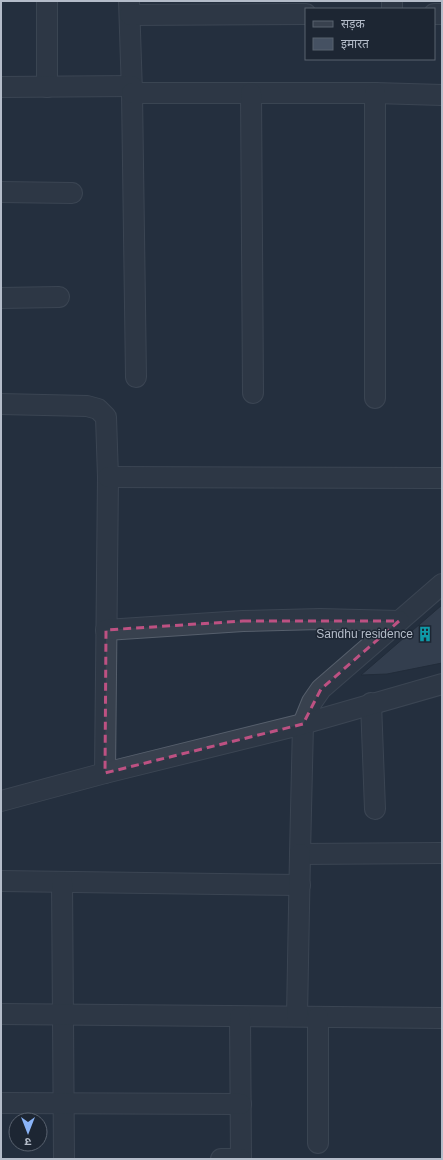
<svg xmlns="http://www.w3.org/2000/svg" width="443" height="1160" font-family="Arial,'Noto Sans Devanagari',sans-serif">
	<rect width="100%" height="100%" fill="#242f3e"/>
	<path fill="#455162" stroke="#1f2835" d="M 442,605 L 442,663 L 387,674 L 361,675 Z"/>
	<g fill="none" stroke-linecap="round" stroke-linejoin="round">
		<g stroke="#565f6c" stroke-width="22">
			<g id="minor">
				<path d="M 47,1 L 47,87"/>
				<path d="M 129,1 L 132,93 L 136,377"/>
				<path d="M 392,1 L 392,9"/>
				<path d="M 434,14 L 442,14"/>
				<path d="M 130,15 L 306,14"/>
				<path d="M 1,87 L 132,86"/>
				<path d="M 132,93 L 375,93 L 442,95"/>
				<path d="M 251,93 L 253,393"/>
				<path d="M 375,93 L 375,398"/>
				<path d="M 1,192 L 72,193"/>
				<path d="M 1,298 L 59,297"/>
				<path d="M 1,404 L 87,406 L 98,409 L 106,417 L 108,477 L 105,773"/>
				<path d="M 108,477 L 442,478"/>
				<path d="M 442,584 L 321,689 L 312,702 L 303,724 L 300,854 L 442,853"/>
				<path d="M 106,630 L 243,621 L 320,619 L 399,621"/>
				<path d="M 371,703 L 375,809"/>
				<path d="M 1,801 L 105,773 L 303,724 L 442,684"/>
				<path d="M 1,881 L 300,885"/>
				<path d="M 62,882 L 64,1159"/>
				<path d="M 1,1014 L 442,1018"/>
				<path d="M 297,1016 L 300,854"/>
				<path d="M 240,1017 L 241,1159"/>
				<path d="M 318,1017 L 318,1143"/>
				<path d="M 1,1103 L 241,1104"/>
				<path d="M 221,1159 L 241,1159"/>
			</g>
		</g>
		<use href="#minor" stroke="#38414e" stroke-width="20"/>
	</g>
	<path d="M0 0H443V1160H0ZM 243,621 L 399,621 L 321,689 L 303,724 L 105,773 L 106,630 Z" fill="#242f3e" fill-opacity=".55" fill-rule="evenodd"/>
	<path fill="none" stroke="#bd5182" stroke-width="3" stroke-dasharray="8 5" stroke-linejoin="round" d="M 243,621 L 399,621 L 321,689 L 303,724 L 105,773 L 106,630 Z"/>
	<defs>
		<g id="building-bare" transform="scale(1.2)"><path d="M-4-6H4V6H1V3H-1V6H-4ZM-2.5-4.3h1.7v1.8h-1.7ZM.8-4.3h1.7v1.8H.8ZM-2.5-1h1.7V.8h-1.7ZM.8-1h1.7V.8H.8Z" fill="#0f9aa8" stroke="#1d2633" stroke-width="2.5" paint-order="stroke"/></g>
	</defs>
	<g fill-rule="evenodd">
		<use href="#building-bare" x="425" y="634"/>
	</g>
	<g text-anchor="middle" dominant-baseline="central" stroke-width="3" stroke-linejoin="round" paint-order="stroke">
		<g font-size="12" fill="#b4bcc9" stroke="#1d2633" text-anchor="end">
			<text x="413" y="634">Sandhu residence</text>
		</g>
	</g>
	<rect width="443" height="1160" fill="none" stroke="#b4bcc9" stroke-width="4"/>
	<rect x="305" y="8" width="130" height="52" fill="#1d2633" stroke="#59626f"/>
	<rect x="313" y="21" width="20" height="6" fill="#38414e" stroke="#59626f"/>
	<text x="341" y="28" font-size="12" fill="#b4bcc9">सड़क</text>
	<rect x="313" y="38" width="20" height="12" fill="#455162" stroke="#59626f"/>
	<text x="341" y="48" font-size="12" fill="#b4bcc9">इमारत</text>
	<g transform="translate(28 1132) rotate(180)"><circle r="19" fill="#1d2633" stroke="#59626f"/>
	<path d="M0-3L7 15L0 10L-7 15Z" fill="#8ab4f8"/>
	<text y="-6" font-size="11" font-weight="bold" text-anchor="middle" fill="#b4bcc9">उ</text>
	</g>
</svg>
